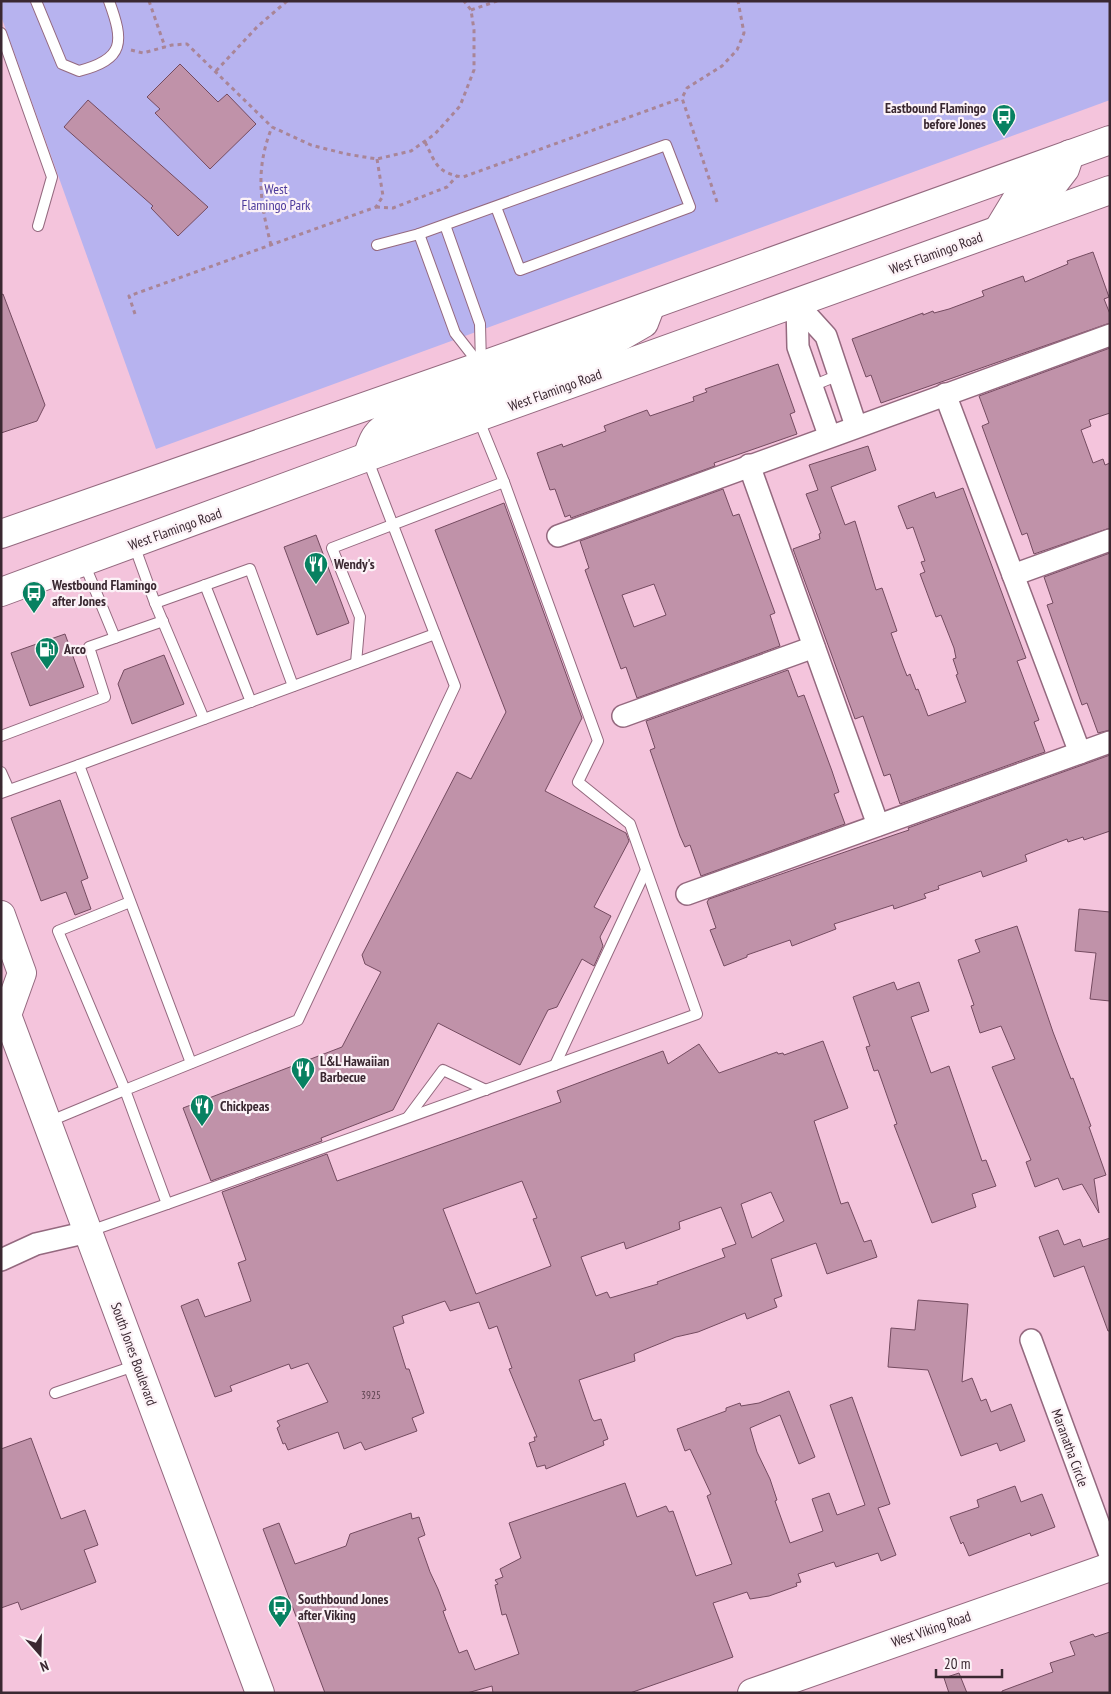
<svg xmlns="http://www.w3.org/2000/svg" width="1111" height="1694" font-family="'PT Sans Narrow',sans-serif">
	<rect width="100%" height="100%" fill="#f4c4dc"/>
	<path fill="#b7b3ef" d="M 1,1 L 1110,1 L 1110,100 L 156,449 L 1,16 Z"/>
	<g fill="#c092a9" stroke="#744b60" fill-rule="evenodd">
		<path d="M 180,64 L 218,102 L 227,94 L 256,124 L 210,169 L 155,113 L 160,109 L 147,97 Z"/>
		<path d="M 88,100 L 208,207 L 178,236 L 151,208 L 153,206 L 64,127 Z"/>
		<path d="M 1093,252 L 1109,297 L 1104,299 L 1110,314 L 1110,323 L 881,403 L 871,375 L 866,377 L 852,339 L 923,313 L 923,315 L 933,311 L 934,313 L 949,309 L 984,296 L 982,291 L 1023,276 L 1025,282 L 1068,264 L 1067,261 Z"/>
		<path d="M 3,294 L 45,405 L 37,421 L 1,433 L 1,295 Z"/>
		<path d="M 1110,348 L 1110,413 L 1089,420 L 1091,426 L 1081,430 L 1093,463 L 1103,459 L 1105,465 L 1110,463 L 1110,528 L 1034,554 L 1027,533 L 1022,535 L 990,448 L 982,426 L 989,423 L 979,396 Z"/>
		<path d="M 778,364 L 795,412 L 790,414 L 797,434 L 714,463 L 715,466 L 571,518 L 570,515 L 565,517 L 555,489 L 550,490 L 537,453 L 562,444 L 563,447 L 606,431 L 604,426 L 647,410 L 650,416 L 694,401 L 693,397 L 707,392 L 705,389 Z"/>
		<path d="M 868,446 L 876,470 L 831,487 L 845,525 L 855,521 L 876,590 L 882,588 L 897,631 L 891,633 L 903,666 L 907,676 L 910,674 L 916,690 L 918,689 L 928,716 L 966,702 L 956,675 L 958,674 L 953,659 L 956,658 L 954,648 L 941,615 L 936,617 L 920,574 L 925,572 L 921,562 L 925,561 L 913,527 L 907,529 L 898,506 L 934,492 L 936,498 L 963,488 L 1026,658 L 1017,661 L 1039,720 L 1034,722 L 1045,752 L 900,804 L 890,774 L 884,776 L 863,716 L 855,719 L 793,549 L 820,539 L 819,534 L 821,533 L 806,494 L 818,490 L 809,465 Z"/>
		<path d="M 723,489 L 733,516 L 739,514 L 775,613 L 770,615 L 780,646 L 637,698 L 626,667 L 621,669 L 585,570 L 589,568 L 580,541 ZM 654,584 L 666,615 L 634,627 L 622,595 Z"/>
		<path d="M 504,503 L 582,718 L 545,791 L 626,833 L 629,841 L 594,907 L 611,916 L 600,937 L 603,946 L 594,966 L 582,959 L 557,1007 L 548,1010 L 520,1065 L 438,1023 L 393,1110 L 321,1138 L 322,1141 L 211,1181 L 183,1108 L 342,1047 L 381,972 L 365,964 L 362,955 L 457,772 L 471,779 L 506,712 L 435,530 Z"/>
		<path d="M 316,535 L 349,623 L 317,635 L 284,547 Z"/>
		<path d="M 1110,553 L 1110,730 L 1098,733 L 1087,703 L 1082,705 L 1047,605 L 1053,603 L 1044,577 Z"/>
		<path d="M 65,634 L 84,687 L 30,706 L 11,653 Z"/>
		<path d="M 164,655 L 184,704 L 132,724 L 118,684 L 124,670 Z"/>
		<path d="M 788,670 L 798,697 L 804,695 L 832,771 L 839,792 L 834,794 L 845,824 L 701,876 L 690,845 L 685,847 L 680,836 L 650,750 L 655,748 L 646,721 Z"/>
		<path d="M 1110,755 L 1110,831 L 1084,840 L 1083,837 L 1068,842 L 1067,839 L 1025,855 L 1027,861 L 983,877 L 981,871 L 970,875 L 938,886 L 939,889 L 924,894 L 926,898 L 894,909 L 893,905 L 834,924 L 836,929 L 792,946 L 790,940 L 747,955 L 747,957 L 724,966 L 710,930 L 716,928 L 707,902 L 709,899 L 897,834 L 909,830 L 908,828 Z"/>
		<path d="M 60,800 L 88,878 L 81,881 L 91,909 L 75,915 L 66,892 L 41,901 L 11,818 Z"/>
		<path d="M 1079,909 L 1110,912 L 1110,1001 L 1090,999 L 1096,953 L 1075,951 Z"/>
		<path d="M 1017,926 L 1053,1032 L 1071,1079 L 1073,1078 L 1091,1126 L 1089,1127 L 1106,1175 L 1094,1179 L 1099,1213 L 1082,1184 L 1063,1190 L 1058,1178 L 1035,1187 L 1026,1162 L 1031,1160 L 992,1067 L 1015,1059 L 1001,1026 L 980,1033 L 971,1006 L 974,1005 L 958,960 L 980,952 L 975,940 Z"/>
		<path d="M 894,982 L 897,990 L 919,982 L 929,1011 L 911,1017 L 931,1073 L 949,1066 L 982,1161 L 986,1160 L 996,1186 L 972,1194 L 976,1207 L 932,1223 L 894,1125 L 897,1124 L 878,1070 L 874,1071 L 866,1047 L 870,1046 L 853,997 Z"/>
		<path d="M 823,1041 L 848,1108 L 814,1121 L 841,1204 L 848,1202 L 864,1242 L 871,1240 L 877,1257 L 827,1274 L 816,1243 L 771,1259 L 782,1296 L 774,1299 L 777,1307 L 747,1319 L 745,1313 L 698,1332 L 676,1337 L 634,1354 L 635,1361 L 579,1380 L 592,1418 L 594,1421 L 601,1419 L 608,1439 L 603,1441 L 604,1445 L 546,1469 L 545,1465 L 537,1467 L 529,1443 L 535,1441 L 534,1437 L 537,1437 L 509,1369 L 512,1368 L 497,1326 L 489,1329 L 479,1302 L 450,1311 L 445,1301 L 402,1316 L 404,1323 L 393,1327 L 406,1369 L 409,1369 L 424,1413 L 412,1418 L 417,1431 L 365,1450 L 361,1442 L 344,1449 L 338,1432 L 288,1450 L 285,1443 L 283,1444 L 277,1428 L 280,1426 L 277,1421 L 328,1402 L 308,1363 L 291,1369 L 289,1364 L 230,1386 L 232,1391 L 215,1397 L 181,1306 L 198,1299 L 205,1317 L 251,1301 L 238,1263 L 246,1260 L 222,1192 L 327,1154 L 337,1181 L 561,1102 L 557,1091 L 663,1051 L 668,1064 L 699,1044 L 719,1073 L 777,1052 L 778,1054 L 783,1053 L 784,1055 ZM 522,1181 L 537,1218 L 533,1219 L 551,1266 L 476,1294 L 443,1209 ZM 771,1192 L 784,1221 L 752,1238 L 741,1204 ZM 721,1207 L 736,1244 L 722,1249 L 725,1257 L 657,1282 L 658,1284 L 610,1298 L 607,1292 L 596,1296 L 581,1257 L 624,1242 L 626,1249 L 680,1229 L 679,1222 Z"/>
		<path d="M 1058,1230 L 1064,1245 L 1080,1239 L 1083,1247 L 1110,1238 L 1110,1331 L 1108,1331 L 1084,1266 L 1054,1277 L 1039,1237 Z"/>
		<path d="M 918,1300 L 968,1304 L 962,1382 L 972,1378 L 981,1401 L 986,1399 L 991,1412 L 1011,1404 L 1025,1441 L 1000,1451 L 997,1443 L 961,1456 L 928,1370 L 888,1367 L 891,1328 L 915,1330 Z"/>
		<path d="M 789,1391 L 815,1457 L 799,1464 L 780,1415 L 750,1428 L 757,1452 L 770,1479 L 777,1500 L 775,1501 L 790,1543 L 823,1531 L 812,1499 L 829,1493 L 837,1515 L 865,1505 L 830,1405 L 852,1397 L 890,1504 L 878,1508 L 896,1555 L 881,1561 L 878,1553 L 836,1567 L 834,1562 L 798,1574 L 801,1582 L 796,1583 L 797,1586 L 769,1596 L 750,1599 L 747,1592 L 713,1603 L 733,1657 L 630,1693 L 493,1693 L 492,1686 L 467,1693 L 325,1693 L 263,1529 L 279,1523 L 295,1564 L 346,1546 L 350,1534 L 411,1513 L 412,1519 L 419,1517 L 425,1535 L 418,1538 L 430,1572 L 438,1589 L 446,1610 L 443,1611 L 445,1617 L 459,1653 L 467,1650 L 475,1670 L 519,1654 L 506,1614 L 502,1615 L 495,1585 L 498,1584 L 495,1580 L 503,1577 L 500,1569 L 521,1558 L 509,1523 L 625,1483 L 637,1517 L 666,1506 L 669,1512 L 673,1511 L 696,1576 L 732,1564 L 707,1496 L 711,1494 L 690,1449 L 685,1451 L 677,1429 L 726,1411 L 726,1408 L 740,1403 L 741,1406 L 759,1403 Z"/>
		<path d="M 31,1438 L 61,1519 L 85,1510 L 98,1545 L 84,1550 L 96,1582 L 21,1610 L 18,1602 L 1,1608 L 1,1449 Z"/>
		<path d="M 1015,1486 L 1021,1502 L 1042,1494 L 1055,1527 L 1031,1536 L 1030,1533 L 969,1556 L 963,1542 L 961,1544 L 950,1517 L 979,1507 L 977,1500 Z"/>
		<path d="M 1110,1632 L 1110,1693 L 1002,1693 L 1002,1691 L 1053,1672 L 1050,1663 L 1075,1655 L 1070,1642 L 1093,1634 L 1095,1637 Z"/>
		<path d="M 959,1673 L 967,1693 L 949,1693 L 944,1678 Z"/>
	</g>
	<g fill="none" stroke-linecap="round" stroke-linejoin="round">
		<g stroke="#94697f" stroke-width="12">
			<g id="lane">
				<path d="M 36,1 L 62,64 L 79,71 C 125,59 124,42 109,1"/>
				<path d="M 1,33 L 52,177 L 38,226"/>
				<path d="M 445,225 L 480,324 L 481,365"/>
				<path d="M 419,234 L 455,333 L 480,365"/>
				<path d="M 377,245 L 419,234 L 666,145 L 690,207 L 520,270 L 496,207"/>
				<path d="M 812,386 L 839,375"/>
				<path d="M 134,545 L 155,603"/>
				<path d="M 84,563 L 115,638"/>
				<path d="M 205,585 L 251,702"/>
				<path d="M 356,663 L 360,617 L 332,548 L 504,482 L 478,418"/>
				<path d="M 204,719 L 155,603 L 250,569 L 293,686"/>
				<path d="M 1,736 L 105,697 L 89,647 L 163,621"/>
				<path d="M 1,772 L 9,790"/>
				<path d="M 1,793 L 79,765"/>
				<path d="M 191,1063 L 79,765 L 435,634"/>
				<path d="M 555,1065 L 646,870"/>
				<path d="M 408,1117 L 443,1070 L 486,1090"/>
				<path d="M 48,1122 L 125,1090 L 58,931 L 130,902"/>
				<path d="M 167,1204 L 697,1014 L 630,824 L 578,782 L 598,741 L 504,482"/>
				<path d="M 90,1231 L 167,1204 L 125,1090 L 298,1020 L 455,686 L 367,458"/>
				<path d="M 55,1393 L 137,1365"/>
			</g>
		</g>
		<g stroke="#94697f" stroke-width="24">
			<g id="street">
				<path d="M 797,304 L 826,336 L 856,426"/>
				<path d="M 797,304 L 798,347 L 829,435"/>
				<path d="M 945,394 L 1080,753"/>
				<path d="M 749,465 L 878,825"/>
				<path d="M 558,536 L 1110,335"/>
				<path d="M 1013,575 L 1110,540"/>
				<path d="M 623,716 L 814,647"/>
				<path d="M 687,894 L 1110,742"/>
				<path d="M 1,1260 L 36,1244 L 88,1232"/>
				<path d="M 1031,1340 L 1110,1555"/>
			</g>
		</g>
		<g stroke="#94697f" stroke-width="30">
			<path id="secondary" d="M 752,1693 L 1110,1567"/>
		</g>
		<g stroke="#94697f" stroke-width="30">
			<g id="primary">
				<path d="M 998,230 L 1018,197 L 1055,182 L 1065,169 L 1070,154"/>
				<path d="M 478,418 L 488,397 L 503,380 L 618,338 L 644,323 L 649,310"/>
				<path d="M 367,457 C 370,450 372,441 376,436 C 394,411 454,406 480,384 L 481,366"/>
				<path d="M 1,534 L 481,366 L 1110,140"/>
				<path d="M 1,592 L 367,457 L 1110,190"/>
				<path d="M 1,915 L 22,973 L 7,1015"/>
				<path d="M 1,1011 L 7,1015 L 260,1693"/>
			</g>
		</g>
		<g stroke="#a98597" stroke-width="3" stroke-dasharray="4 4" stroke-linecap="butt">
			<path d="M 149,1 L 165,47"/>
			<path d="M 471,10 L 497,1"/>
			<path d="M 131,50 L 143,53 L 172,45 L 187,44 L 272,127 L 311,145 L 346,154 L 377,159 L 411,151 L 435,134 L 460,106 L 474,70 L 474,30 L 471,10 L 464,1"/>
			<path d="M 216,71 L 257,27 L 287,1"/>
			<path d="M 425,142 C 436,164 437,173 463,177 L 682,98"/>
			<path d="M 717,202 L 682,98 L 687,88 L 722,66 L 737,50 L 744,33 L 738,1"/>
			<path d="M 376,207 L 393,208 L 447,187 L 457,176"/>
			<path d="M 271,245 C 260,202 255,169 272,127"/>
			<path d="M 135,314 L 129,296 L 376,207 L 383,196 L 377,159"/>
		</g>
		<use href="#lane" stroke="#fff" stroke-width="10"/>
		<use href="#street" stroke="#fff" stroke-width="21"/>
		<use href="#secondary" stroke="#fff" stroke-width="28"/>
		<use href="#primary" stroke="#fff" stroke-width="28"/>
	</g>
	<defs>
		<g id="bus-pin" transform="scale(1.25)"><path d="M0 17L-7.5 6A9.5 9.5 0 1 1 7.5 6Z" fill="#078161" stroke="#fcf2f7"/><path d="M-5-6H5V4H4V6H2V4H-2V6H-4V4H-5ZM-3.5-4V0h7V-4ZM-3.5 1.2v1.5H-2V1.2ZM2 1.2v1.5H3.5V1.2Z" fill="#fff"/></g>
		<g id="restaurant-pin" transform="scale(1.25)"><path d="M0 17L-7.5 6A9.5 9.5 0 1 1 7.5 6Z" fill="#078161" stroke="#fcf2f7"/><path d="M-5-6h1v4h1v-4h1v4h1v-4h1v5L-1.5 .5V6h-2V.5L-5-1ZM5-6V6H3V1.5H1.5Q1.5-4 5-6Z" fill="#fff"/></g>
		<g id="fuel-pin" transform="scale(1.25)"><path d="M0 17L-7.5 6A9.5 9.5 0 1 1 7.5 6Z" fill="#078161" stroke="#fcf2f7"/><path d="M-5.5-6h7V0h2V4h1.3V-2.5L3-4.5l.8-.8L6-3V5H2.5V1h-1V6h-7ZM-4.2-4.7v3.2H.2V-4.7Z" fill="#fff"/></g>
	</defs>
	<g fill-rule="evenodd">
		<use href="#bus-pin" x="1004" y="116"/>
		<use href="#restaurant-pin" x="316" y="564"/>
		<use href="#bus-pin" x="34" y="593"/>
		<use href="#fuel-pin" x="47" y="649"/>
		<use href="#restaurant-pin" x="303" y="1069"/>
		<use href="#restaurant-pin" x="202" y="1106"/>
		<use href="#bus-pin" x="280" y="1607"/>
	</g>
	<g text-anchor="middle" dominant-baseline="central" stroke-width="4.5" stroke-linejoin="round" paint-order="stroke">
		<g font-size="11" fill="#5c424f">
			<text x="371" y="1395">3925</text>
		</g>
		<g font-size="14" font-weight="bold" fill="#3a2831" stroke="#fcf2f7" text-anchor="start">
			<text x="986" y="108" text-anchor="end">Eastbound Flamingo<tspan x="986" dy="16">before Jones</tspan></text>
			<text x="334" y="564">Wendy's</text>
			<text x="52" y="585">Westbound Flamingo<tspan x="52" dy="16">after Jones</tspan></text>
			<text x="64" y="649">Arco</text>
			<text x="320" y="1061">L&amp;L Hawaiian<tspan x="320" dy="16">Barbecue</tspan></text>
			<text x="220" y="1106">Chickpeas</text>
			<text x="298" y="1599">Southbound Jones<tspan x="298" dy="16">after Viking</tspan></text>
		</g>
		<g font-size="14" fill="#4d3a9b" stroke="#fcf2f7">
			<text x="276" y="189">West<tspan x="276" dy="16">Flamingo Park</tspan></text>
		</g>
		<g font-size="14" fill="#3a2831" stroke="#fcf2f7">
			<text transform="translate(936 253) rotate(-20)">West Flamingo Road</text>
			<text transform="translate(555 390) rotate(-20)">West Flamingo Road</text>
			<text transform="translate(175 529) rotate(-20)">West Flamingo Road</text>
			<text transform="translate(134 1354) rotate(70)">South Jones Boulevard</text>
			<text transform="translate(1070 1448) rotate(70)">Maranatha Circle</text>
			<text transform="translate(931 1629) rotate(-19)">West Viking Road</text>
		</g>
	</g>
	<rect width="1111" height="1694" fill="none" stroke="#3a2831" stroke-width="5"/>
	<g transform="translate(40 1654) rotate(160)" stroke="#fcf2f7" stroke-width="4" paint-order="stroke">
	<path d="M0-4L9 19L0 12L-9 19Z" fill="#3a2831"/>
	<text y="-8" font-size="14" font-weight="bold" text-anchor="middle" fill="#3a2831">N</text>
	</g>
	<path d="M936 1669v8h66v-8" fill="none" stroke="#3a2831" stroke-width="2.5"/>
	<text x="944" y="1669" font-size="15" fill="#3a2831" stroke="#fcf2f7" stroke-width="4" paint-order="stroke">20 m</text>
</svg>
